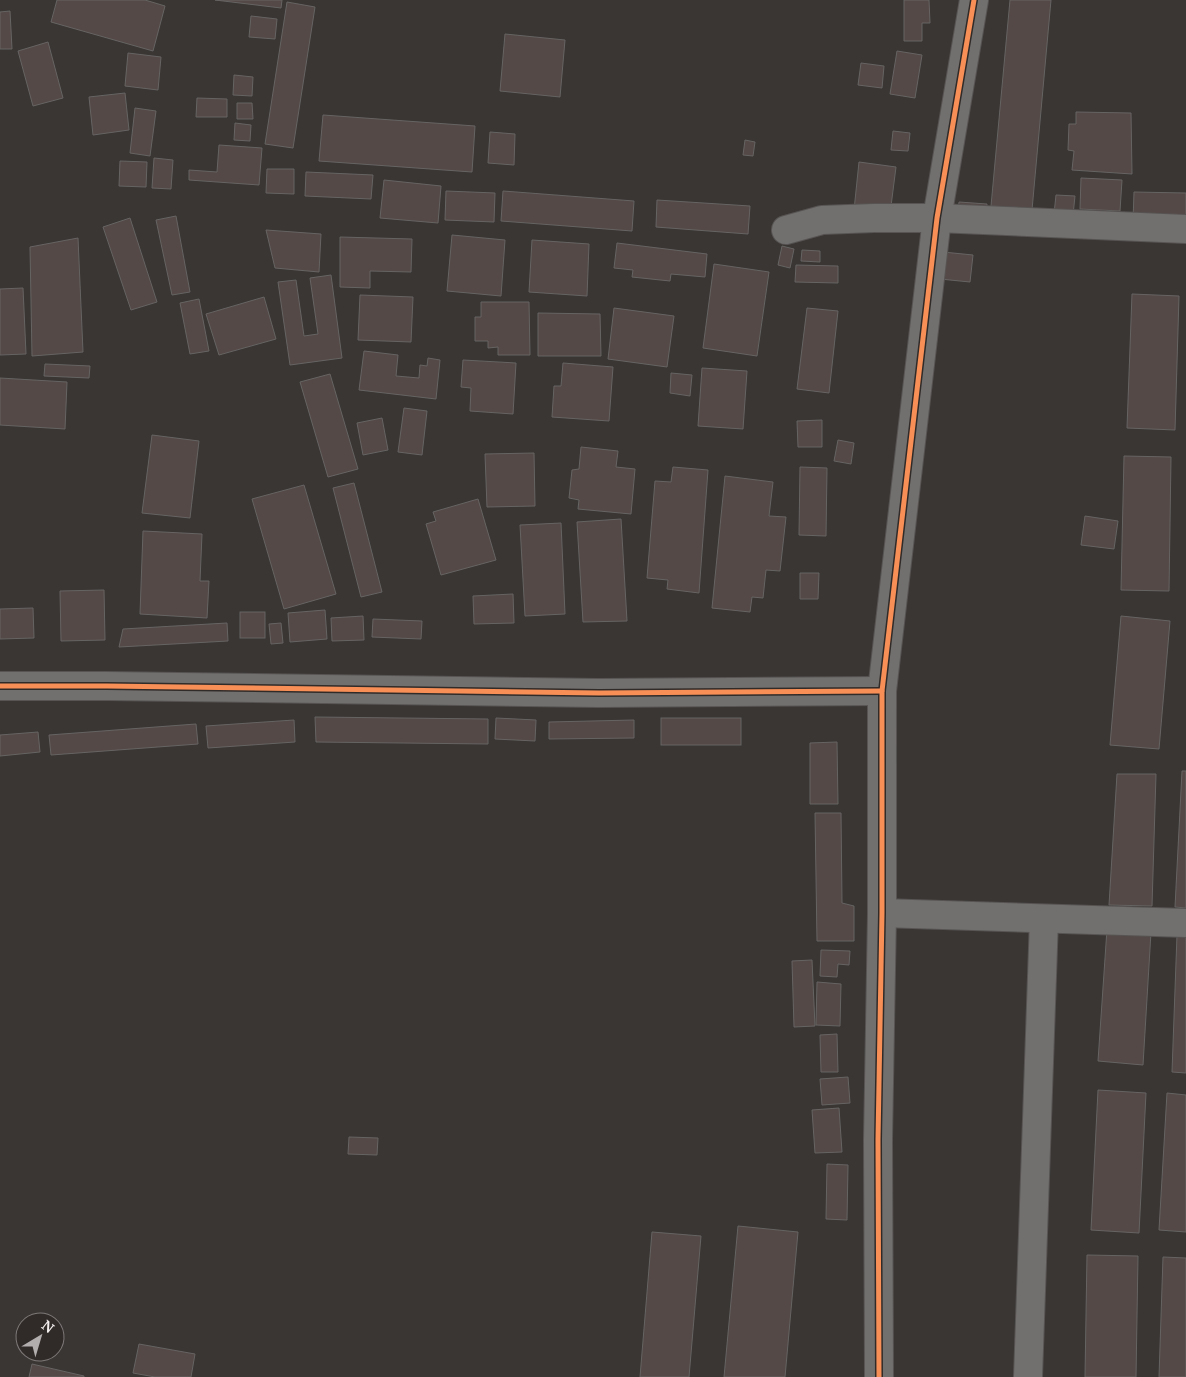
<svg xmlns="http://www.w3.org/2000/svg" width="1186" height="1377" font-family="'Noto Serif',serif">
	<rect width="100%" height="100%" fill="#393634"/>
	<g fill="#544946" stroke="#666463">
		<path d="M 57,0 L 145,0 L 165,6 L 153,51 L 51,22 Z"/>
		<path d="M 215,0 L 282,0 L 281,8 Z"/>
		<path d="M 904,0 L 929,0 L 930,23 L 922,23 L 922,41 L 904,41 Z"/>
		<path d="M 1010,0 L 1051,0 L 1032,210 L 991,206 Z"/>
		<path d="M 287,2 L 315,7 L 293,148 L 265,144 Z"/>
		<path d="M 10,11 L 12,49 L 0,49 L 0,12 Z"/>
		<path d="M 251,16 L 277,19 L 275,39 L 249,37 Z"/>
		<path d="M 505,34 L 565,40 L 560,97 L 500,91 Z"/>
		<path d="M 48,42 L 63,98 L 33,106 L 18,51 Z"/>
		<path d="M 897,51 L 922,55 L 915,98 L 890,94 Z"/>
		<path d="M 128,53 L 161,57 L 158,90 L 125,86 Z"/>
		<path d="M 861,63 L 884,66 L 882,88 L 858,85 Z"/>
		<path d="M 234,75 L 253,77 L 252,96 L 233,95 Z"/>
		<path d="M 125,93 L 129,130 L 93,135 L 89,97 Z"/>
		<path d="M 197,98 L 227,99 L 227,117 L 196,117 Z"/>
		<path d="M 237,103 L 252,103 L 253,119 L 237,119 Z"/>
		<path d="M 135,108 L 156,111 L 150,156 L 130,153 Z"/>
		<path d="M 1076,112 L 1131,113 L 1132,174 L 1072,170 L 1074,151 L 1068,150 L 1069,124 L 1076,124 Z"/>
		<path d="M 323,115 L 475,126 L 472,172 L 319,161 Z"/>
		<path d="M 235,123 L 251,125 L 250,141 L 234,140 Z"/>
		<path d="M 893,131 L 910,133 L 908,151 L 891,150 Z"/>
		<path d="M 490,132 L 515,134 L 514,165 L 488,163 Z"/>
		<path d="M 745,140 L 755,142 L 753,156 L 743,155 Z"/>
		<path d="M 219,145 L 262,148 L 259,185 L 189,180 L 189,170 L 217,172 Z"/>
		<path d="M 154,158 L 173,160 L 171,189 L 152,188 Z"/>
		<path d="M 120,161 L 147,162 L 146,187 L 119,186 Z"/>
		<path d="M 859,162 L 896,167 L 890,214 L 854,210 Z"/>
		<path d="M 267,169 L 294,169 L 294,194 L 266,193 Z"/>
		<path d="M 306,172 L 373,175 L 371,199 L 305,196 Z"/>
		<path d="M 1081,178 L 1122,180 L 1120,211 L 1080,209 Z"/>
		<path d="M 384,180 L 441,186 L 438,223 L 380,218 Z"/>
		<path d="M 446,191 L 495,193 L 494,222 L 445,220 Z"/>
		<path d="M 503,191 L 634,201 L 632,231 L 501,221 Z"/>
		<path d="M 1134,192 L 1186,193 L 1186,222 L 1133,221 Z"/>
		<path d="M 1056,195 L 1075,196 L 1073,215 L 1054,214 Z"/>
		<path d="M 657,200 L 750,206 L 748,234 L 656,227 Z"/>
		<path d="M 959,202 L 987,204 L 986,215 L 958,213 Z"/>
		<path d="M 176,216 L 190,292 L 172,295 L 156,220 Z"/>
		<path d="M 130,218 L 157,302 L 131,310 L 103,227 Z"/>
		<path d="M 266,230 L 321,234 L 319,272 L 275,268 Z"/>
		<path d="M 452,235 L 505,240 L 501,296 L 447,291 Z"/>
		<path d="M 340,237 L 412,239 L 411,272 L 370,271 L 370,288 L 340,287 Z"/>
		<path d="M 78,238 L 83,352 L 32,356 L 30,247 Z"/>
		<path d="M 532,240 L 589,244 L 587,296 L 529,292 Z"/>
		<path d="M 617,243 L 707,254 L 705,277 L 671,274 L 670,281 L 632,277 L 633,270 L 614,268 Z"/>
		<path d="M 782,246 L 794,249 L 790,268 L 778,265 Z"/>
		<path d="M 802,250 L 820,251 L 820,262 L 801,261 Z"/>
		<path d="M 943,252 L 973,255 L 970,282 L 940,279 Z"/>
		<path d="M 714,264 L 769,272 L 757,356 L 703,348 Z"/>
		<path d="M 796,265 L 838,266 L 838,283 L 795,282 Z"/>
		<path d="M 331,275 L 342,358 L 290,365 L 278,282 L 296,280 L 304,336 L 318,334 L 310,278 Z"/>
		<path d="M 23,288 L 26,354 L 0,355 L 0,289 Z"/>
		<path d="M 1132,294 L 1179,296 L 1175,430 L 1127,428 Z"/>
		<path d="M 360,295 L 413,297 L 411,342 L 358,340 Z"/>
		<path d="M 264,297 L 276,339 L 219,355 L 206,314 Z"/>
		<path d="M 199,299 L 209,351 L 190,354 L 180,303 Z"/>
		<path d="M 481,302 L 529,302 L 530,355 L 498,355 L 498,347 L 488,348 L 488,341 L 475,341 L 475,317 L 481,317 Z"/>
		<path d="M 614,308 L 674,316 L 667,367 L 608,359 Z"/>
		<path d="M 807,308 L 838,311 L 829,393 L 797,389 Z"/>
		<path d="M 538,313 L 600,314 L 601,356 L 538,356 Z"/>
		<path d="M 364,351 L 398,355 L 396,376 L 419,378 L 420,365 L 427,366 L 428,358 L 440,360 L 436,399 L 359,390 Z"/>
		<path d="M 463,360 L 516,363 L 513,414 L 470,411 L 471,388 L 461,387 Z"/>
		<path d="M 563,363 L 613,367 L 609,421 L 552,417 L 554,386 L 561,386 Z"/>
		<path d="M 45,364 L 90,366 L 89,378 L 44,376 Z"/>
		<path d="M 702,368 L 747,371 L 743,429 L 698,426 Z"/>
		<path d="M 671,373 L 692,375 L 690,396 L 670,393 Z"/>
		<path d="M 330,374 L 358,469 L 328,477 L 300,382 Z"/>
		<path d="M 0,378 L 67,382 L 65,429 L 0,425 Z"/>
		<path d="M 404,408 L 427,411 L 422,455 L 398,452 Z"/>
		<path d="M 382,418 L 388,450 L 363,455 L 357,423 Z"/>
		<path d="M 822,420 L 822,447 L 798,447 L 797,421 Z"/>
		<path d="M 152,435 L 199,441 L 190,518 L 142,513 Z"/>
		<path d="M 838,440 L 854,443 L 851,464 L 834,461 Z"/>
		<path d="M 581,447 L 618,451 L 616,467 L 635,469 L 631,514 L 578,509 L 579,500 L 569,498 L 572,470 L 579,469 Z"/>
		<path d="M 534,453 L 535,506 L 487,507 L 485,454 Z"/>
		<path d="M 1124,456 L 1171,457 L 1169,591 L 1121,590 Z"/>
		<path d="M 673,467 L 708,470 L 699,593 L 667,589 L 668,580 L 647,578 L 655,481 L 671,482 Z"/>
		<path d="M 800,467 L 827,468 L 826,536 L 799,535 Z"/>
		<path d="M 725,476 L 773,482 L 769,516 L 786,517 L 780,571 L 766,570 L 763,598 L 752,597 L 750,612 L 712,608 Z"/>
		<path d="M 354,483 L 382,592 L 361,597 L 333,488 Z"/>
		<path d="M 304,485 L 336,594 L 284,609 L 252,499 Z"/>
		<path d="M 478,499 L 496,560 L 441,575 L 426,524 L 436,521 L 433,512 Z"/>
		<path d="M 1085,516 L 1118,521 L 1114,549 L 1081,545 Z"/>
		<path d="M 621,519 L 627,621 L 583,622 L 577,522 Z"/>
		<path d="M 561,523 L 565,614 L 525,616 L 520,525 Z"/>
		<path d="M 143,531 L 202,534 L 200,581 L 209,581 L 207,618 L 140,614 Z"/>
		<path d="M 800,573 L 819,573 L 818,599 L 800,599 Z"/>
		<path d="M 104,590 L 105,640 L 61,641 L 60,591 Z"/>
		<path d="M 513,594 L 514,623 L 474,624 L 473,596 Z"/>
		<path d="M 33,608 L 34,638 L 0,639 L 0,609 Z"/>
		<path d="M 325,610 L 327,639 L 290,642 L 288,613 Z"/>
		<rect x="240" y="612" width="25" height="26"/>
		<path d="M 363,616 L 364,640 L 332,641 L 331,618 Z"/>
		<path d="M 1121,616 L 1170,621 L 1159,749 L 1110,745 Z"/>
		<path d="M 373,619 L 422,621 L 421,639 L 372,637 Z"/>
		<path d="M 227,623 L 228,641 L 119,647 L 123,629 Z"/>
		<path d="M 281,623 L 283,643 L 271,644 L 269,624 Z"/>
		<path d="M 315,717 L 488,719 L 488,744 L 316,742 Z"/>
		<path d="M 496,718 L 536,720 L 535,741 L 495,739 Z"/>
		<rect x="661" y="718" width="80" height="27"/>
		<path d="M 294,720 L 295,742 L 208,748 L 206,726 Z"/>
		<path d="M 634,720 L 634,738 L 549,739 L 549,722 Z"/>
		<path d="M 196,724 L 198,744 L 51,755 L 49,735 Z"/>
		<path d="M 38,732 L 40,752 L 0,756 L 0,735 Z"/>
		<path d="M 837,742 L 838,804 L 810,804 L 810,743 Z"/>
		<path d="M 1182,771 L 1186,771 L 1186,908 L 1175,907 Z"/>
		<path d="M 1117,774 L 1156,774 L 1152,906 L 1109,905 Z"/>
		<path d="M 815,813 L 841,813 L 842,903 L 854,906 L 854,941 L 817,941 Z"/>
		<path d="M 1107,929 L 1151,932 L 1143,1065 L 1098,1061 Z"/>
		<path d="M 1177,935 L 1186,936 L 1186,1073 L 1172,1072 Z"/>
		<path d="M 821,950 L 850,951 L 849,965 L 838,964 L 837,977 L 820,976 Z"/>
		<path d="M 812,960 L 815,1026 L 794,1027 L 792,961 Z"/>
		<path d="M 817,982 L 841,984 L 840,1026 L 816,1025 Z"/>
		<path d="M 837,1034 L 838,1072 L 821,1072 L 820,1035 Z"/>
		<path d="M 848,1077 L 850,1103 L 822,1105 L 820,1079 Z"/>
		<path d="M 1098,1090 L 1146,1093 L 1139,1233 L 1091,1230 Z"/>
		<path d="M 1167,1093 L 1186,1095 L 1186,1232 L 1159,1230 Z"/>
		<path d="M 839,1108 L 842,1152 L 815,1153 L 812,1110 Z"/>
		<path d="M 349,1137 L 378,1138 L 377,1155 L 348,1154 Z"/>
		<path d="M 827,1164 L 848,1165 L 847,1220 L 826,1219 Z"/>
		<path d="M 738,1226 L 798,1232 L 785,1377 L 724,1377 Z"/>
		<path d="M 652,1232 L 701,1236 L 689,1377 L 640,1377 Z"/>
		<path d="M 1087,1255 L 1138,1256 L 1136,1377 L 1085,1377 Z"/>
		<path d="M 1163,1257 L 1186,1258 L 1186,1377 L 1159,1377 Z"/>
		<path d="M 139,1344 L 195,1354 L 191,1377 L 155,1377 L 133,1373 Z"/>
		<path d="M 32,1364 L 84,1376 L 84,1377 L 29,1377 Z"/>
	</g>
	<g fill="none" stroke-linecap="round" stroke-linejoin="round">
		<g stroke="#575453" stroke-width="30">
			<g id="street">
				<path d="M 786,230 L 822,220 L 874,218 L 937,218 L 1186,229"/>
				<path d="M 0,686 L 107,686 L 599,693 L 882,691"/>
				<path d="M 882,913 L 1186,923"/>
				<path d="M 879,1377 L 878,1140 L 882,913 L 882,691 L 937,218 L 974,0"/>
				<path d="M 1028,1377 L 1044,919"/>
			</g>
		</g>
		<use href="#street" stroke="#72706f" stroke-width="28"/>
		<g stroke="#302b29" stroke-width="8">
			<g id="cycleway">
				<path d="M 0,686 L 107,686 L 599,693 L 882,691"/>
				<path d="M 879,1377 L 878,1140 L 882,913 L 882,691 L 937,218 L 974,0"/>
			</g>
		</g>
		<use href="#cycleway" stroke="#f78f57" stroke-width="5"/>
	</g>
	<g transform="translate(40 1337) rotate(38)"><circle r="24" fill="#302b29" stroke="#7e7978"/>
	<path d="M0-4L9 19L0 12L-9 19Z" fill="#b2aead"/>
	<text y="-8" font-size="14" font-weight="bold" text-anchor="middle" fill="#f3efee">N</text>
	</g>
</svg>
